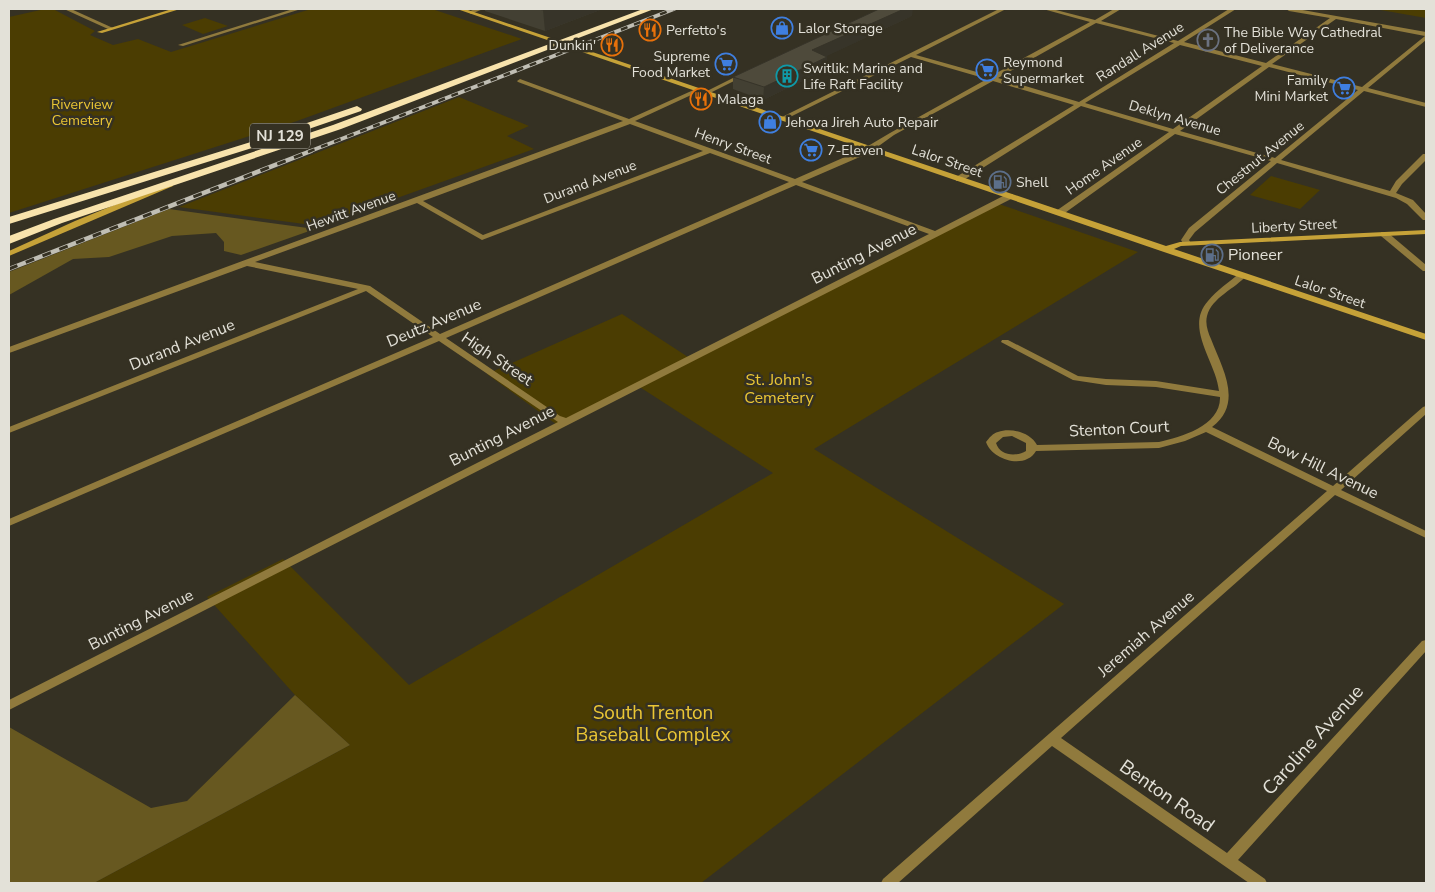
<svg xmlns="http://www.w3.org/2000/svg" width="1435" height="892" font-family="'Nunito Sans',sans-serif">
	<rect width="100%" height="100%" fill="#353123"/>
	<g fill="#4b3d02">
		<path d="M 45,9 L 53,9 L 95,31 L 90,35 L 113,45 L 138,39 L 171,52 L 311,9 L 432,9 L 522,39 L 297,121 L 9,213 L 9,17 Z"/>
		<path d="M 1375,9 L 1426,9 L 1426,18 Z"/>
		<path d="M 205,18 L 228,26 L 203,34 L 182,25 Z"/>
		<path d="M 459,97 L 529,126 L 507,136 L 534,149 L 319,226 L 179,207 Z"/>
		<path d="M 1271,176 L 1320,190 L 1300,209 L 1250,195 Z"/>
		<path d="M 996,203 L 1138,252 L 814,449 L 1064,604 L 701,883 L 94,883 L 350,745 L 295,695 L 207,597 L 283,559 L 409,685 L 773,473 L 635,384 L 556,424 L 487,374 L 622,314 L 688,357 Z"/>
	</g>
	<g fill="#675820">
		<path d="M 169,209 L 315,229 L 241,255 L 224,251 L 224,242 L 216,233 L 172,236 L 109,257 L 73,259 L 9,295 L 9,272 Z"/>
		<path d="M 295,695 L 350,745 L 94,883 L 9,883 L 9,727 L 151,808 L 187,801 Z"/>
	</g>
	<g fill="none" stroke-linecap="round" stroke-linejoin="round">
		<g fill="#907a3d" fill-rule="evenodd">
			<path d="M 64,9 L 71,9 L 113,28 L 108,29 Z"/>
			<path d="M 293,9 L 301,9 L 183,46 L 178,45 Z"/>
			<path d="M 475,9 L 483,9 L 471,14 L 468,12 Z"/>
			<path d="M 999,9 L 1006,9 L 916,55 L 991,76 L 1090,22 L 1043,9 L 1052,9 L 1095,20 L 1114,9 L 1121,9 L 1101,21 L 1178,41 L 1229,9 L 1236,9 L 1184,42 L 1266,63 L 1330,18 L 1289,11 L 1286,9 L 1297,9 L 1426,32 L 1426,40 L 1368,88 L 1426,103 L 1426,107 L 1364,91 L 1281,160 L 1390,191 L 1396,181 L 1423,154 L 1426,154 L 1426,160 L 1402,184 L 1396,193 L 1413,200 L 1426,214 L 1426,220 L 1423,220 L 1407,204 L 1396,198 L 1277,163 L 1195,232 L 1189,240 L 1191,243 L 1190,245 L 1184,245 L 1181,240 L 1189,228 L 1271,161 L 1175,134 L 1062,215 L 1056,215 L 1056,211 L 1169,132 L 1081,106 L 962,181 L 956,181 L 956,177 L 1074,105 L 993,81 L 894,135 L 869,153 L 802,182 L 935,231 L 1007,194 L 1013,194 L 1013,198 L 9,710 L 9,700 L 558,422 L 439,341 L 9,526 L 9,519 L 433,337 L 366,291 L 9,433 L 9,427 L 358,289 L 247,266 L 12,352 L 9,353 L 9,347 L 623,121 L 518,82 L 517,81 L 520,79 L 629,119 L 698,88 L 702,88 L 702,90 L 635,121 L 795,179 L 863,149 L 890,133 L 987,79 L 911,57 L 786,119 L 782,119 L 782,117 ZM 1336,19 L 1425,36 L 1362,87 L 1272,64 ZM 1096,23 L 1174,43 L 1079,102 L 998,78 ZM 1180,45 L 1262,66 L 1173,129 L 1085,103 ZM 1269,67 L 1358,90 L 1275,158 L 1180,131 ZM 630,124 L 703,151 L 483,235 L 423,201 ZM 710,153 L 789,182 L 440,334 L 370,286 L 255,262 L 417,203 L 482,240 ZM 796,185 L 929,234 L 566,418 L 560,416 L 446,338 Z"/>
			<path d="M 743,73 L 748,74 L 710,93 L 705,92 Z"/>
			<path d="M 1381,232 L 1387,232 L 1426,265 L 1426,271 L 1423,271 L 1381,236 Z"/>
			<path d="M 1240,273 L 1243,273 L 1247,275 C 1235,289 1212,297 1207,316 C 1205,324 1208,332 1211,339 C 1222,368 1244,403 1212,427 L 1333,486 L 1423,407 L 1426,406 L 1426,414 L 1341,490 L 1426,531 L 1426,538 L 1335,495 L 1061,738 L 1227,853 L 1422,641 L 1426,640 L 1426,651 L 1238,860 L 1265,879 L 1267,883 L 1249,883 L 1052,746 L 898,883 L 881,883 L 883,879 L 1327,491 L 1206,432 L 1185,441 L 1159,448 L 1036,451 C 1025,470 992,460 986,442 C 989,438 993,433 998,432 C 1011,427 1031,433 1037,445 L 1159,442 C 1181,437 1221,426 1220,397 L 1156,387 L 1106,385 L 1073,380 L 1001,342 L 1002,340 L 1008,340 L 1078,376 L 1106,379 L 1156,381 L 1219,391 C 1216,361 1184,328 1208,301 C 1217,290 1229,282 1240,273 ZM 1012,436 L 1026,443 L 1026,451 C 1016,457 1000,456 996,443 L 1003,437 Z"/>
		</g>
		<g fill="#c6a238" fill-rule="evenodd">
			<path d="M 172,9 L 180,9 L 102,33 L 97,32 Z"/>
			<path d="M 457,9 L 465,9 L 1166,246 L 1180,242 L 1426,230 L 1426,234 L 1181,246 L 1174,249 L 1426,334 L 1426,340 L 1161,251 Z"/>
			<path d="M 166,184 L 172,184 L 173,186 L 9,256 L 9,251 L 75,221 Z"/>
		</g>
		<g fill="#f8e3ac" fill-rule="evenodd">
			<path d="M 643,9 L 654,9 L 341,129 L 62,223 L 9,244 L 9,236 L 54,219 L 333,125 Z"/>
			<path d="M 357,106 L 362,109 L 361,111 L 262,145 L 9,224 L 9,217 L 254,141 Z"/>
		</g>
		<g stroke="#c0beb4" stroke-width="4">
			<path id="rail-far1" d="M 308,152 L 674,9"/>
		</g>
		<g stroke="#c0beb4" stroke-width="4.5">
			<path id="rail" d="M 9,269 L 311,151"/>
		</g>
		<use href="#rail-far1" stroke="#353123" stroke-width="2.5" stroke-dasharray="7" stroke-linecap="butt"/>
		<use href="#rail" stroke="#353123" stroke-width="3" stroke-dasharray="9" stroke-linecap="butt"/>
	</g>
	<g fill="#434033">
		<path d="M 485,9 L 599,9 L 600,10 L 545,31 L 485,11 Z"/>
		<path d="M 912,16 L 826,56 L 827,69 L 763,100 L 733,89 L 733,77 Z"/>
	</g>
	<g fill="#373429">
		<path d="M 548,9 L 599,9 L 600,10 L 545,31 L 543,10 Z"/>
		<path d="M 904,9 L 913,9 L 912,16 L 812,63 L 812,50 Z"/>
		<path d="M 827,57 L 827,69 L 763,100 L 764,87 Z"/>
	</g>
	<g fill="#4e4a3b" stroke="#373429">
		<path d="M 538,9 L 548,9 L 543,10 Z"/>
		<path d="M 879,9 L 904,9 L 812,50 L 827,57 L 764,87 L 733,77 Z"/>
	</g>
	<defs>
		<g id="shop-ring" transform="scale(1.125)"><circle r="9.5" fill="#353123" stroke="#3f7fe0" stroke-width="1.5"/><path d="M-5-2.5h2.3a2.7 3.5 0 0 1 5.4 0H5L5.5 6h-11ZM-1.5-2.5h3a1.5 2.3 0 0 0-3 0Z" fill="#3f7fe0"/></g>
		<g id="restaurant-ring" transform="scale(1.125)"><circle r="9.5" fill="#353123" stroke="#e8710a" stroke-width="1.5"/><path d="M-5-6h1v4h1v-4h1v4h1v-4h1v5L-1.5 .5V6h-2V.5L-5-1ZM5-6V6H3V1.5H1.5Q1.5-4 5-6Z" fill="#e8710a"/></g>
		<g id="church-ring" transform="scale(1.125)"><circle r="9.5" fill="#353123" stroke="#6b7280" stroke-width="1.5"/><path d="M-1.2-6h2.4v3.5h3.3v2.4h-3.3V6h-2.4V-.1h-3.3v-2.4h3.3Z" fill="#6b7280"/></g>
		<g id="supermarket-ring" transform="scale(1.125)"><circle r="9.5" fill="#353123" stroke="#3f7fe0" stroke-width="1.5"/><path d="M-6-5.5h2.5l.6 2H6L4.5 2H-2.5L-4.4-4H-6ZM-1.5 3.2a1.3 1.3 0 1 0 .1 0ZM3 3.2a1.3 1.3 0 1 0 .1 0Z" fill="#3f7fe0"/></g>
		<g id="building-ring" transform="scale(1.125)"><circle r="9.5" fill="#353123" stroke="#0f9aa8" stroke-width="1.5"/><path d="M-4-6H4V6H1V3H-1V6H-4ZM-2.5-4.3h1.7v1.8h-1.7ZM.8-4.3h1.7v1.8H.8ZM-2.5-1h1.7V.8h-1.7ZM.8-1h1.7V.8H.8Z" fill="#0f9aa8"/></g>
		<g id="fuel-ring" transform="scale(1.125)"><circle r="9.5" fill="#353123" stroke="#5c6f8a" stroke-width="1.5"/><path d="M-5.5-6h7V0h2V4h1.3V-2.5L3-4.5l.8-.8L6-3V5H2.5V1h-1V6h-7ZM-4.2-4.7v3.2H.2V-4.7Z" fill="#5c6f8a"/></g>
	</defs>
	<g fill-rule="evenodd">
		<use href="#shop-ring" x="782" y="28"/>
		<use href="#restaurant-ring" x="650" y="30"/>
		<use href="#church-ring" x="1208" y="40"/>
		<use href="#restaurant-ring" x="612" y="45"/>
		<use href="#supermarket-ring" x="726" y="64"/>
		<use href="#supermarket-ring" x="987" y="70"/>
		<use href="#building-ring" x="787" y="76"/>
		<use href="#supermarket-ring" x="1344" y="88"/>
		<use href="#restaurant-ring" x="701" y="99"/>
		<use href="#shop-ring" x="770" y="122"/>
		<use href="#supermarket-ring" x="811" y="150"/>
		<use href="#fuel-ring" x="1000" y="182"/>
		<use href="#fuel-ring" x="1212" y="255"/>
	</g>
	<g text-anchor="middle" dominant-baseline="central" stroke-width="5" stroke-linejoin="round" paint-order="stroke">
		<g font-size="14" fill="#e3e1d8" stroke="#353123" text-anchor="start">
			<text x="798" y="28">Lalor Storage</text>
			<text x="666" y="30">Perfetto's</text>
			<text x="1224" y="32">The Bible Way Cathedral<tspan x="1224" dy="16">of Deliverance</tspan></text>
			<text x="596" y="45" text-anchor="end">Dunkin'</text>
			<text x="710" y="56" text-anchor="end">Supreme<tspan x="710" dy="16">Food Market</tspan></text>
			<text x="1003" y="62">Reymond<tspan x="1003" dy="16">Supermarket</tspan></text>
			<text x="803" y="68">Switlik: Marine and<tspan x="803" dy="16">Life Raft Facility</tspan></text>
			<text x="1328" y="80" text-anchor="end">Family<tspan x="1328" dy="16">Mini Market</tspan></text>
			<text x="717" y="99">Malaga</text>
			<text x="786" y="122">Jehova Jireh Auto Repair</text>
			<text x="827" y="150">7-Eleven</text>
			<text x="1016" y="182">Shell</text>
		</g>
		<g font-size="14" fill="#e3e1d8" stroke="#353123">
			<text transform="translate(1140 52) rotate(-32)">Randall Avenue</text>
			<text transform="translate(1175 118) rotate(16)">Deklyn Avenue</text>
			<text transform="translate(733 146) rotate(20)">Henry Street</text>
			<text transform="translate(1260 158) rotate(-39)">Chestnut Avenue</text>
			<text transform="translate(947 161) rotate(19)">Lalor Street</text>
			<text transform="translate(1104 166) rotate(-35)">Home Avenue</text>
			<text transform="translate(590 182) rotate(-21)">Durand Avenue</text>
			<text transform="translate(351 211) rotate(-20)">Hewitt Avenue</text>
			<text transform="translate(1294 226) rotate(-3)">Liberty Street</text>
			<text transform="translate(1330 292) rotate(19)">Lalor Street</text>
		</g>
		<g font-size="14" fill="#ebc634" stroke="#353123">
			<text x="82" y="104">Riverview<tspan x="82" dy="16">Cemetery</tspan></text>
		</g>
		<rect fill="#353123" stroke="#afaca2" stroke-width="1" x="250" y="123.5" width="60" height="25" rx="4"/>
		<g font-size="15" font-weight="bold" fill="#e3e1d8">
			<text x="280" y="136">NJ 129</text>
		</g>
		<g font-size="16" fill="#e3e1d8" stroke="#353123">
			<text transform="translate(864 254) rotate(-27)">Bunting Avenue</text>
			<text transform="translate(434 323) rotate(-23)">Deutz Avenue</text>
			<text transform="translate(182 345) rotate(-22)">Durand Avenue</text>
			<text transform="translate(497 359) rotate(34)">High Street</text>
			<text transform="translate(1119 429) rotate(-3)">Stenton Court</text>
			<text transform="translate(502 436) rotate(-27)">Bunting Avenue</text>
			<text transform="translate(1323 468) rotate(26)">Bow Hill Avenue</text>
			<text transform="translate(141 620) rotate(-27)">Bunting Avenue</text>
			<text transform="translate(1146 634) rotate(-41)">Jeremiah Avenue</text>
		</g>
		<g font-size="16" fill="#e3e1d8" stroke="#353123" text-anchor="start">
			<text x="1228" y="255">Pioneer</text>
		</g>
		<g font-size="16" fill="#ebc634" stroke="#353123">
			<text x="779" y="380">St. John's<tspan x="779" dy="18">Cemetery</tspan></text>
		</g>
		<g font-size="19" fill="#ebc634" stroke="#353123">
			<text x="653" y="713">South Trenton<tspan x="653" dy="22">Baseball Complex</tspan></text>
		</g>
		<g font-size="19" fill="#e3e1d8" stroke="#353123">
			<text transform="translate(1313 740) rotate(-48)">Caroline Avenue</text>
			<text transform="translate(1167 796) rotate(35)">Benton Road</text>
		</g>
	</g>
	<rect width="1435" height="892" fill="none" stroke="#e3e1d8" stroke-width="20"/>
</svg>
